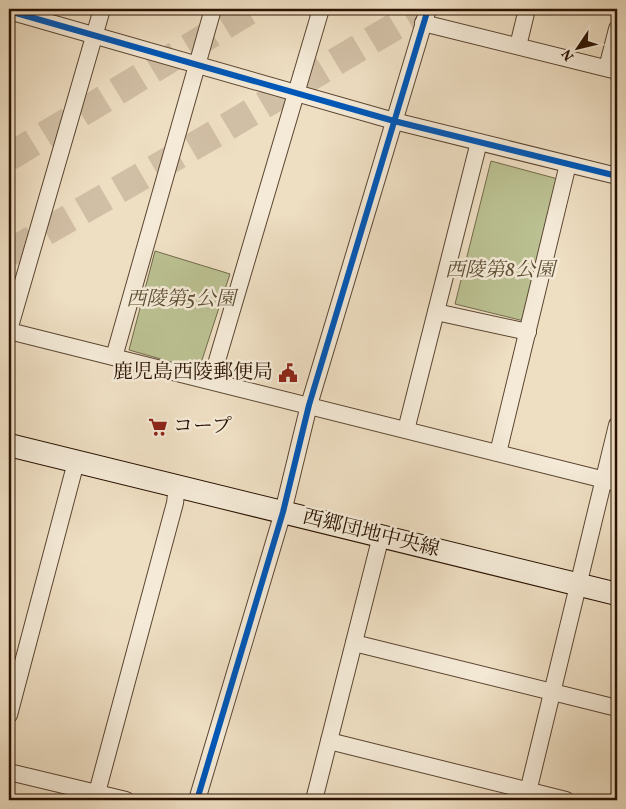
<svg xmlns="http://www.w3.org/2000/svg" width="626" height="809" font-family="Vollkorn,'Noto Serif JP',serif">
	<rect width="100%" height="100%" fill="#eedec2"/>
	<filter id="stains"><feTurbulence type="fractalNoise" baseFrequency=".004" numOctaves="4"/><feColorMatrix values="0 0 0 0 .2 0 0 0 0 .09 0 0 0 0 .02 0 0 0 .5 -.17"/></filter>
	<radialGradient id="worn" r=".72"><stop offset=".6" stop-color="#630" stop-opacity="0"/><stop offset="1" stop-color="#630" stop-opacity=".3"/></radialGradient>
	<g fill="#bbc192" stroke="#726a4a">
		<path d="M 491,161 L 558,179 L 524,321 L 455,304 Z"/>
		<path d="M 155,251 L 230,274 L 201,363 L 196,369 L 129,350 Z"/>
	</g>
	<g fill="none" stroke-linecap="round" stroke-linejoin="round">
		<g stroke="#d1bfa5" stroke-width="28" stroke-dasharray="28 14" stroke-linecap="butt">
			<path d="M 9,157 L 252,9"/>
			<path d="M 9,253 L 220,131 L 424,9"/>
		</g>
		<g stroke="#5b4531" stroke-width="18">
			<g id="street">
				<path d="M 9,11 L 394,121 L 617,176"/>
				<path d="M 423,23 L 617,71"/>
				<path d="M 518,46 L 527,9"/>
				<path d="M 607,68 L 617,29"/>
				<path d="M 436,312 L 528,332"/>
				<path d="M 9,330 L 102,9"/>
				<path d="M 9,331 L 617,483"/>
				<path d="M 114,357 L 213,9"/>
				<path d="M 211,381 L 321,9"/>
				<path d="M 406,430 L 479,142"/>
				<path d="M 498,453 L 568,164"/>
				<path d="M 354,643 L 617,708"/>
				<path d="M 9,715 L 76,462"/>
				<path d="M 329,741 L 566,800"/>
				<path d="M 9,772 L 126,800"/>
				<path d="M 95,800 L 175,503 L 177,486"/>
				<path d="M 197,800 L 283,512 L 309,405 L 428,9"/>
				<path d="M 314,800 L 381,536"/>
				<path d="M 526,800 L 617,425"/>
			</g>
		</g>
		<g stroke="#2a1201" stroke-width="24">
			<path id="secondary" d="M 9,445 L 617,594"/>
		</g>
		<use href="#street" stroke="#f4ead7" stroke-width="16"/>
		<use href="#secondary" stroke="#f4ead7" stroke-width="22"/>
		<g stroke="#f4ead7" stroke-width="9">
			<g id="cycleway">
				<path d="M 9,11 L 394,121 L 617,176"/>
				<path d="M 197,800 L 283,512 L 309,405 L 428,9"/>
			</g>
		</g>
		<use href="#cycleway" stroke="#0057b8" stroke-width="6"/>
	</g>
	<defs>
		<g id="civic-bare" transform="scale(1.5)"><path d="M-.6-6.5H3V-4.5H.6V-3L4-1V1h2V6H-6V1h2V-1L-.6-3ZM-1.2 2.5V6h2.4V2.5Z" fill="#8f2418" stroke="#f4ead7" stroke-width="2.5" paint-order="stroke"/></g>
		<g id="supermarket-bare" transform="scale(1.5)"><path d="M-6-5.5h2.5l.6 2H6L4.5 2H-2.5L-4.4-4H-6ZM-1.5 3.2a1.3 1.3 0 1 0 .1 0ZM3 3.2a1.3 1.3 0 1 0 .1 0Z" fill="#8f2418" stroke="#f4ead7" stroke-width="2.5" paint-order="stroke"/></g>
	</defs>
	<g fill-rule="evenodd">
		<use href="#civic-bare" x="288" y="373"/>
		<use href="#supermarket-bare" x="158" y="427"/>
	</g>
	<g text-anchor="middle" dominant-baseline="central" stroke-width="5" stroke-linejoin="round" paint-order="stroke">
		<g font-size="20" font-style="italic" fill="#5d4f34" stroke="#f4ead7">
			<text x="500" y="271">西陵第8公園</text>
			<text x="181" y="300">西陵第5公園</text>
		</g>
		<g font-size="20" fill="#2a1201" stroke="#f4ead7" text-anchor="end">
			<text x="273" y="373">鹿児島西陵郵便局</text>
			<text x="173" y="427" text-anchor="start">コープ</text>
		</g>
		<g font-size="20" fill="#2a1201" stroke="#f4ead7">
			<text transform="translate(371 534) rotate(14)">西郷団地中央線</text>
		</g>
	</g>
	<rect width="626" height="809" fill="none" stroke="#eedec2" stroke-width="30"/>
	<rect x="10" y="10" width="606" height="789" fill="none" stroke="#2a1201" stroke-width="2.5"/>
	<rect x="15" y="15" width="596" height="779" fill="none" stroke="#2a1201"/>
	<g transform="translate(578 48) rotate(235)" stroke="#f4ead7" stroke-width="4" paint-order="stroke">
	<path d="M0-4L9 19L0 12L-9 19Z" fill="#2a1201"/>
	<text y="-8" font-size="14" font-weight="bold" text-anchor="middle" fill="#2a1201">N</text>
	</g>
	<rect width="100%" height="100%" filter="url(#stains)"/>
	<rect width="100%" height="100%" fill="url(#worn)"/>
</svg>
